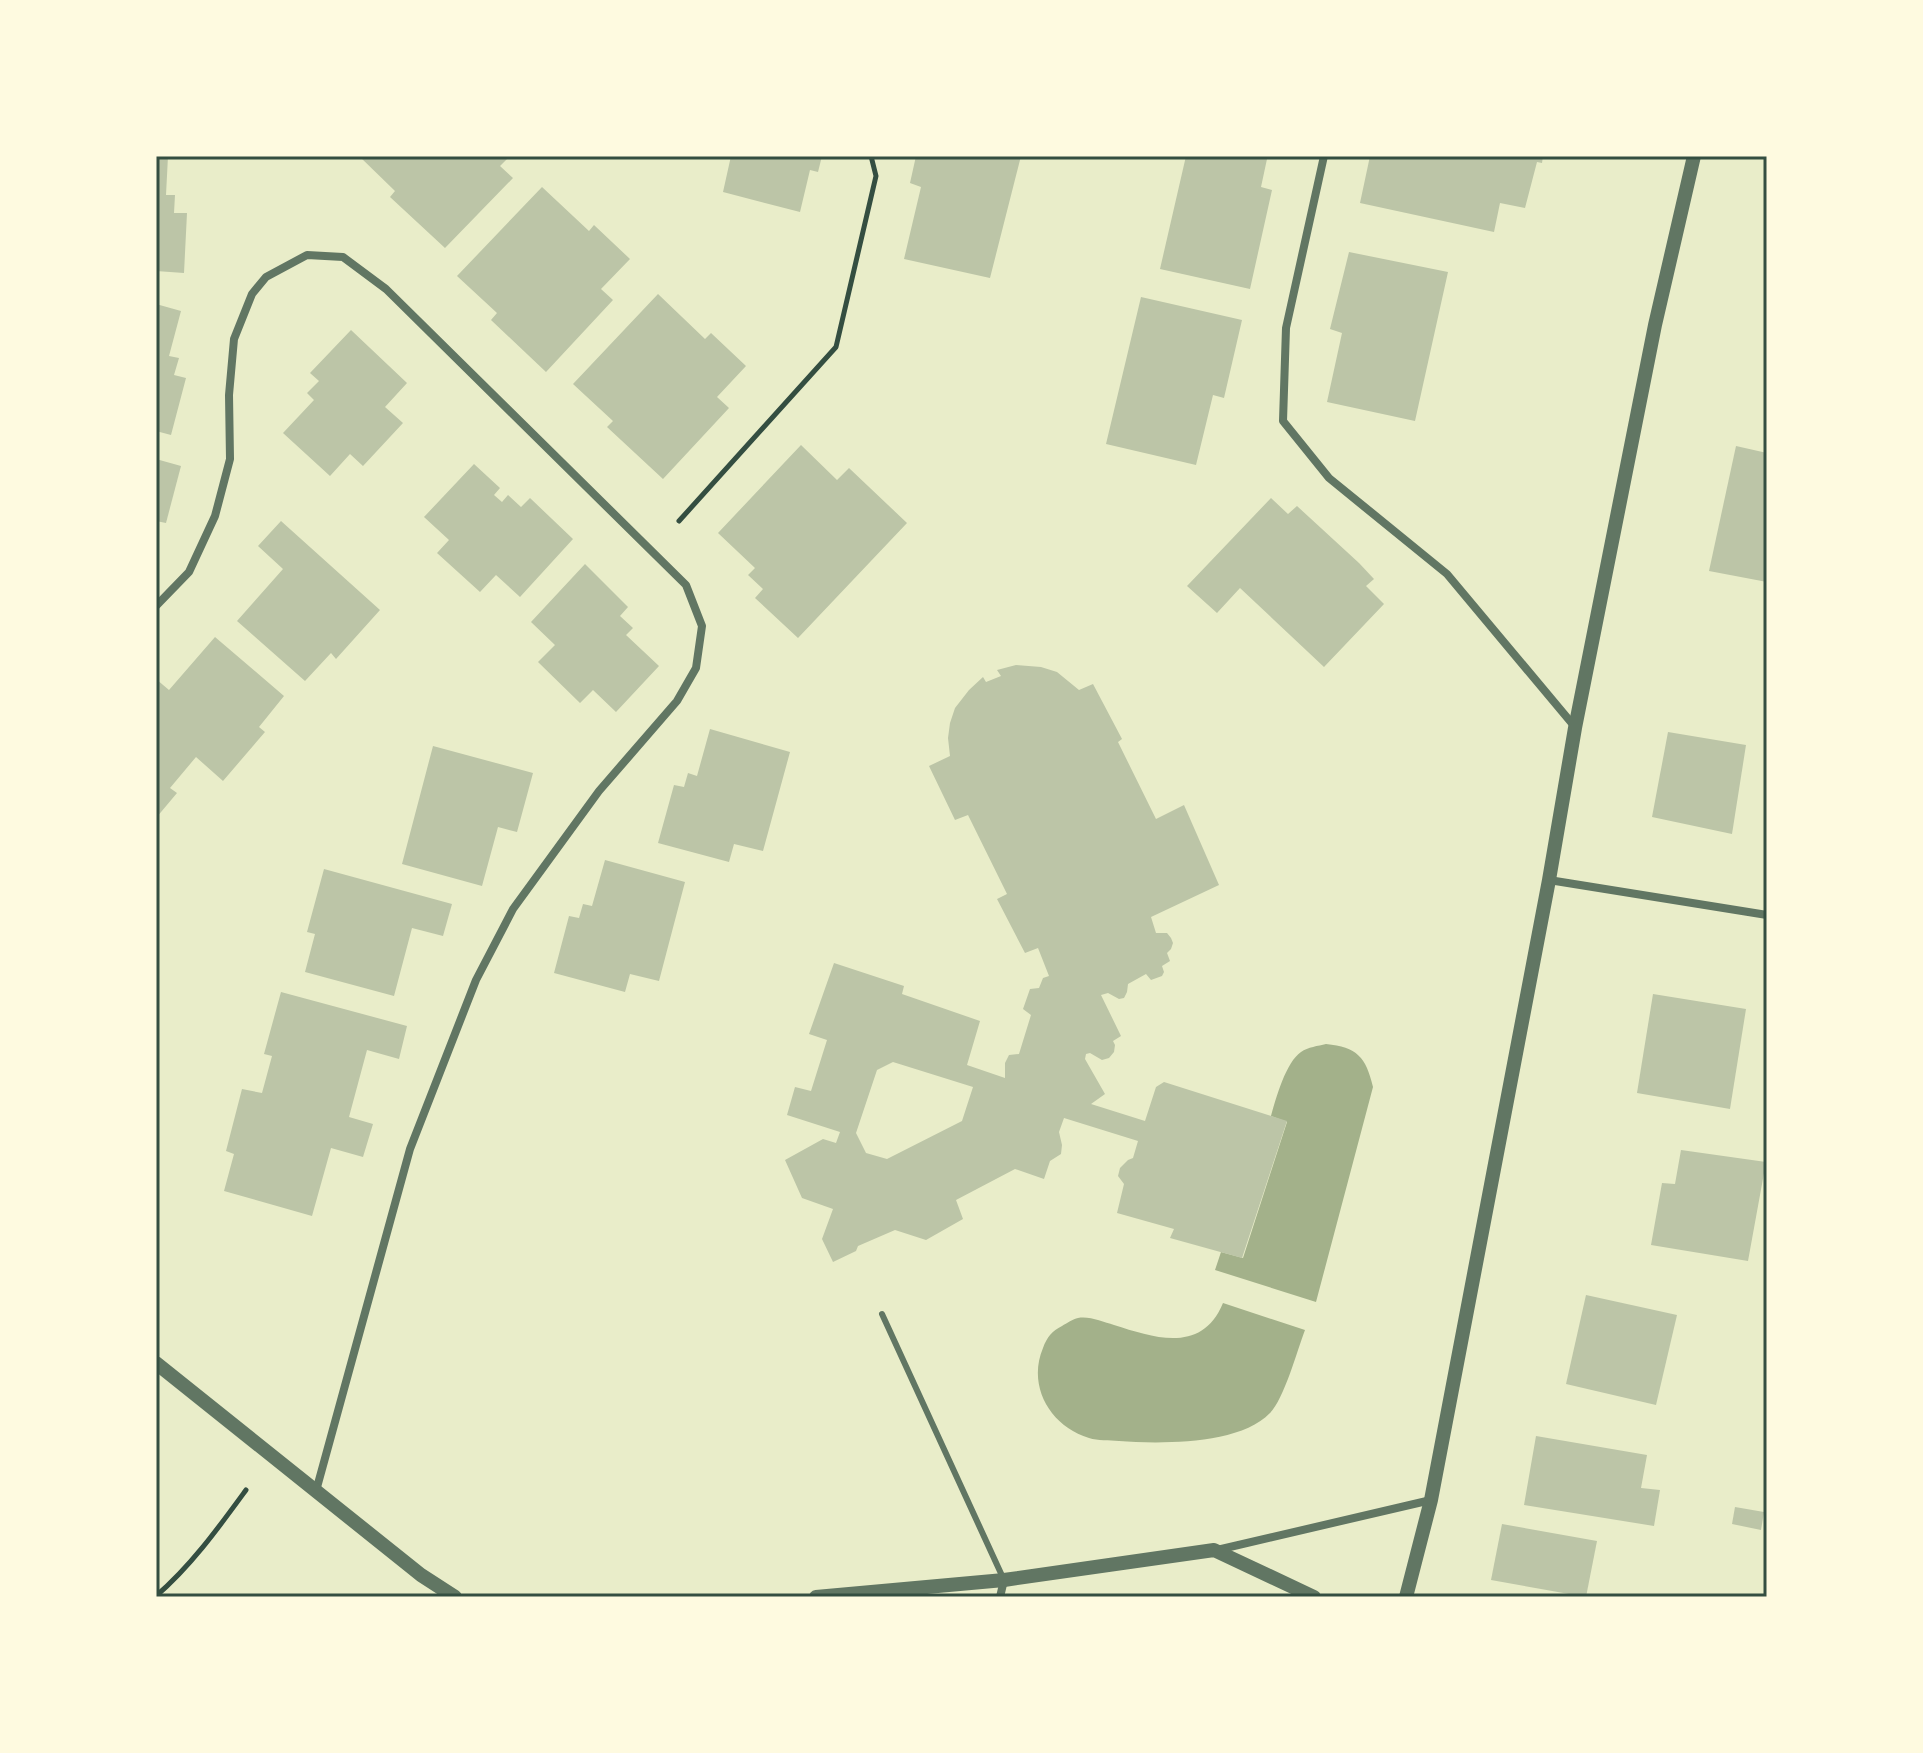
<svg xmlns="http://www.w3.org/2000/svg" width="1923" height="1753" font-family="'Playfair Display',serif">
	<rect width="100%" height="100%" fill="#e9edc9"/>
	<g fill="#a3b18a">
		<path d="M 1326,1044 C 1357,1047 1366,1057 1373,1087 L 1316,1302 L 1215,1270 L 1221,1252 L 1243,1258 L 1287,1122 L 1271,1116 C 1276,1098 1286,1062 1301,1052 C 1308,1047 1318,1046 1326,1044 Z"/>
		<path d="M 1223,1303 L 1305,1330 C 1297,1351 1284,1399 1270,1413 C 1240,1445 1159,1444 1119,1441 C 1109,1440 1098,1441 1089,1438 C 1050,1426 1027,1386 1043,1348 C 1047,1337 1052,1331 1062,1326 C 1067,1323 1073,1319 1078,1318 C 1090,1316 1103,1322 1114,1325 C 1155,1338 1202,1354 1223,1303 Z"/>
	</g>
	<g fill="#bcc5a7" fill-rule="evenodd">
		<path d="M 156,156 L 168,156 L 166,195 L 175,195 L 174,213 L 187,213 L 184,273 L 156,271 Z"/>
		<path d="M 359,156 L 510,156 L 500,166 L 513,178 L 445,248 L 390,197 L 395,191 Z"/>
		<path d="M 731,156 L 822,156 L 818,172 L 810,170 L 800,212 L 723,192 Z"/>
		<path d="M 916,156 L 1021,156 L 990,278 L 904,259 L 921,187 L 910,183 Z"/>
		<path d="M 1186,156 L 1254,156 L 1267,159 L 1261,187 L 1272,190 L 1250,289 L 1160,269 Z"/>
		<path d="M 1370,156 L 1543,156 L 1542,163 L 1537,162 L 1525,208 L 1500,203 L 1494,232 L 1360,203 Z"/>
		<path d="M 542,187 L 589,231 L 594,225 L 630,259 L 601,289 L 613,300 L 546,372 L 491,320 L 497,313 L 457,276 Z"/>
		<path d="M 1349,252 L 1448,272 L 1415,421 L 1327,402 L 1342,333 L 1330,329 Z"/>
		<path d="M 658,294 L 705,339 L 711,333 L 746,366 L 717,397 L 729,408 L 663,479 L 607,427 L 613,421 L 573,384 Z"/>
		<path d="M 1141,297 L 1242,320 L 1224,398 L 1213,395 L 1196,465 L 1106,444 Z"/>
		<path d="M 156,304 L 181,311 L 169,356 L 179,358 L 174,375 L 186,378 L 171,435 L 156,431 Z"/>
		<path d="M 351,330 L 407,383 L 385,407 L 403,423 L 363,466 L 350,454 L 330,476 L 283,433 L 314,400 L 307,393 L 319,381 L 310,373 Z"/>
		<path d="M 801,445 L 837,480 L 849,468 L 907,523 L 798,638 L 755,598 L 763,589 L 748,575 L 755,568 L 718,533 Z"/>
		<path d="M 1736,446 L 1767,453 L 1767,582 L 1709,571 Z"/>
		<path d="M 156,459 L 181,466 L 166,523 L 156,521 Z"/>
		<path d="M 474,464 L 500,488 L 494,495 L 502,502 L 508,495 L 521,507 L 530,498 L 573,539 L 520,597 L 496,575 L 480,592 L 437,553 L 449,540 L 424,517 Z"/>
		<path d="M 1271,498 L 1288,514 L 1297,506 L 1359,563 L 1374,579 L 1366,586 L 1384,604 L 1324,667 L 1240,588 L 1217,613 L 1187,586 Z"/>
		<path d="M 281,521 L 380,610 L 336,659 L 331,653 L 305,681 L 237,621 L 283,569 L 258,546 Z"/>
		<path d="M 585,564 L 628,607 L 620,616 L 633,628 L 626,635 L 659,666 L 616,712 L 593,690 L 580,703 L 538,662 L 555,645 L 531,622 Z"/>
		<path d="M 215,637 L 284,696 L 259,727 L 265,732 L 223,781 L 196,757 L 170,788 L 177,793 L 156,818 L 156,679 L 169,690 Z"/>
		<path d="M 1016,665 L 1041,667 L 1057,672 L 1079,690 L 1093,684 L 1122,739 L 1118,742 L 1156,819 L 1184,805 L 1219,885 L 1151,917 L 1156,933 L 1167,933 L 1171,938 L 1173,943 L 1171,949 L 1167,953 L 1170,961 L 1162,966 L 1164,972 L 1162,976 L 1151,980 L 1146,974 L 1128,984 L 1127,992 L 1124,998 L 1119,999 L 1108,993 L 1101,995 L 1121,1036 L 1113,1041 L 1115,1045 L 1114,1052 L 1109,1058 L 1102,1060 L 1090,1053 L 1086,1054 L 1085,1059 L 1105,1094 L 1091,1104 L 1145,1121 L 1156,1087 L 1164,1082 L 1287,1121 L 1242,1258 L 1170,1238 L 1174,1229 L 1117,1213 L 1124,1184 L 1118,1176 L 1120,1168 L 1128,1160 L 1133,1158 L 1138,1141 L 1064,1118 L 1059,1132 L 1062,1145 L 1061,1154 L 1050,1161 L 1044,1179 L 1015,1169 L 956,1200 L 963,1219 L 926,1240 L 895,1230 L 858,1246 L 856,1251 L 833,1262 L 822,1239 L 833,1209 L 802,1198 L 785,1160 L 823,1139 L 836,1143 L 840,1132 L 787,1115 L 795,1087 L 811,1091 L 827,1040 L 809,1034 L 834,963 L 904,986 L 902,994 L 980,1021 L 967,1065 L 1005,1078 L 1005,1063 L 1009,1055 L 1019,1054 L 1031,1015 L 1023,1009 L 1030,989 L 1039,988 L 1043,978 L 1049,976 L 1038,948 L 1025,953 L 997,899 L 1007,894 L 968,815 L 955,820 L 929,766 L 950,756 L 948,738 L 950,723 L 955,708 L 969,690 L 983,677 L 986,682 L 1001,676 L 997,670 ZM 893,1062 L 973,1087 L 962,1121 L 887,1159 L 866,1153 L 856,1133 L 877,1070 Z"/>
		<path d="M 710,729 L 790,752 L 763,851 L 734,844 L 729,862 L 658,843 L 674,785 L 684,787 L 688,773 L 697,776 Z"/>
		<path d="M 1668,732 L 1746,745 L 1732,834 L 1652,817 Z"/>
		<path d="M 433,746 L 533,773 L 517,832 L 498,827 L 482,886 L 402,864 Z"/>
		<path d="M 605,860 L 685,882 L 659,981 L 630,974 L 625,992 L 554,973 L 569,916 L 579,918 L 583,904 L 592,906 Z"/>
		<path d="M 324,869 L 452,904 L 443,936 L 412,928 L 394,996 L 305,972 L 315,934 L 307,932 Z"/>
		<path d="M 281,992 L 407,1026 L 399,1059 L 367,1050 L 349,1117 L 373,1124 L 363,1157 L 331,1148 L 312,1216 L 224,1191 L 234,1154 L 226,1151 L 242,1089 L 262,1093 L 272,1056 L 264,1054 Z"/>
		<path d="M 1653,994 L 1746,1009 L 1730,1109 L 1637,1093 Z"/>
		<path d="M 1681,1150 L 1766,1162 L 1748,1261 L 1651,1245 L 1662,1183 L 1675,1184 Z"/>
		<path d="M 1586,1295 L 1677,1315 L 1656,1405 L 1566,1384 Z"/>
		<path d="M 1536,1436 L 1647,1455 L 1641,1488 L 1660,1490 L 1654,1526 L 1524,1505 Z"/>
		<path d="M 1735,1507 L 1764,1512 L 1761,1530 L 1732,1524 Z"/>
		<path d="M 1502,1524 L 1597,1541 L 1586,1597 L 1491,1580 Z"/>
	</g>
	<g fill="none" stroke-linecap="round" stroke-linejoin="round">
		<g stroke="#344e41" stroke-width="5">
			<path d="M 679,521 L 836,347 L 876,176 L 871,156"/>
			<path d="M 156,1596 C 191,1566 219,1527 246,1490"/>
		</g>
		<path stroke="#617663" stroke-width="6" d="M 882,1314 L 1004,1580"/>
		<g stroke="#617663" stroke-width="8">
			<path d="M 1324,156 L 1286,328 L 1283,421 L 1329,478 L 1447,574 L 1575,727"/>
			<path d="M 156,606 L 189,572 L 215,516 L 230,459 L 229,395 L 234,339 L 252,294 L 266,277 L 307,255 L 343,257 L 386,289 L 686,585 L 702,626 L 696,668 L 677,701 L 599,791 L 513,909 L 476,980 L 410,1149 L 316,1491"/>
			<path d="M 1549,880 L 1767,915"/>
			<path d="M 1217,1550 L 1431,1500"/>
			<path d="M 1000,1597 L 1004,1580"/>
		</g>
		<g stroke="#617663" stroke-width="14">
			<path d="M 156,1363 L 421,1575 L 455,1597"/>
			<path d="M 816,1597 L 1004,1580 L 1214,1550 L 1314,1597"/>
			<path d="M 1406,1597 L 1431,1500 L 1549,880 L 1575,728 L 1655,325 L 1694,156"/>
		</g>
	</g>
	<rect width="1923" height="1753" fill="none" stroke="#fefae0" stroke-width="316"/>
	<rect x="158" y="158" width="1607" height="1437" fill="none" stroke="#344e41" stroke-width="3"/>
</svg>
